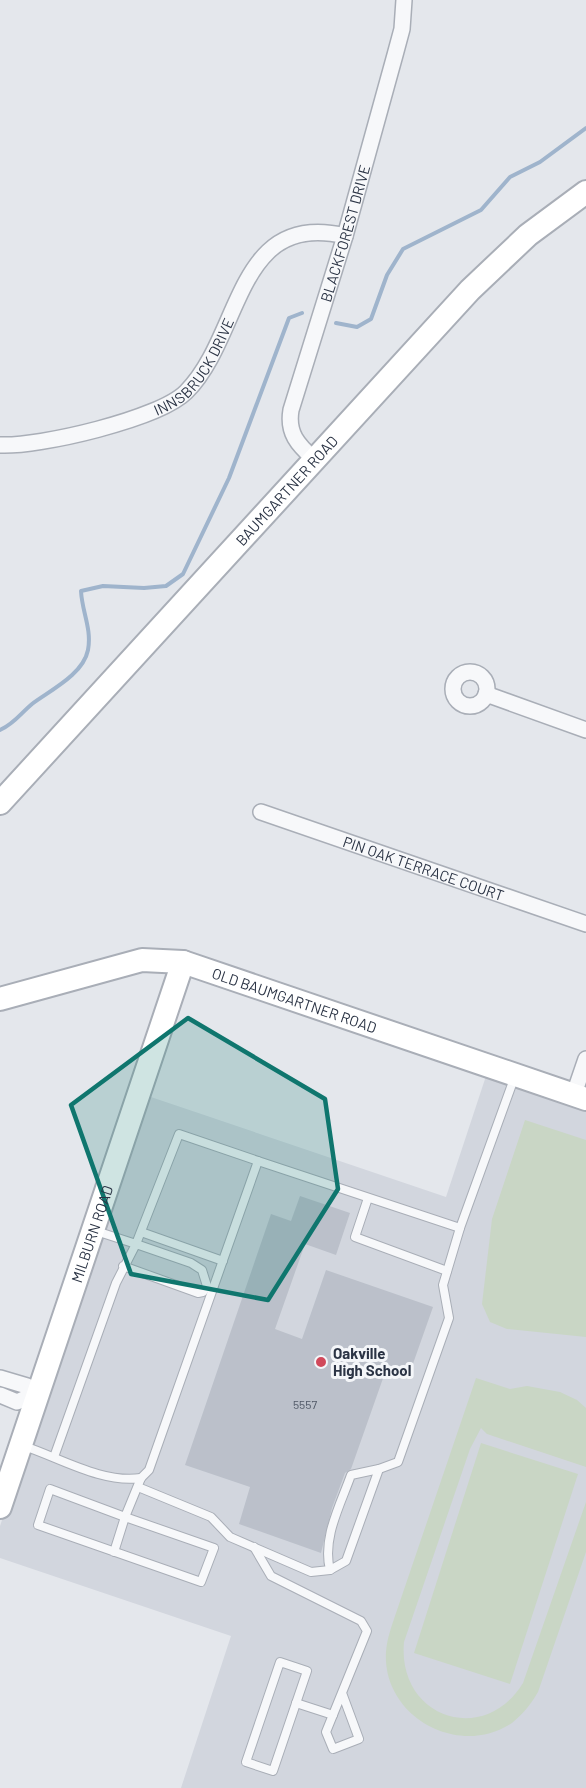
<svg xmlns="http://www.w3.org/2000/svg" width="586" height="1788" font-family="Barlow,sans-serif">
	<rect width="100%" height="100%" fill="#e4e7ec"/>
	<path fill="#d2d6de" d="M 488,1070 L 586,1106 L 586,1788 L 181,1788 L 231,1636 L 0,1558 L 0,1526 L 145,1095 L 446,1197 Z"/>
	<g fill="#c9d6c5">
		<path d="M 525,1120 L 586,1140 L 586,1337 L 507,1329 L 490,1322 L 482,1304 L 492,1219 Z"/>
		<path d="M 476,1378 L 510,1389 L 527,1386 L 560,1392 L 577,1400 L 586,1408 L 586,1467 L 487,1434 L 481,1428 L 470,1449 L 404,1642 C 397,1718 484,1747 523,1683 L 586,1502 L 586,1552 L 538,1692 C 531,1704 523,1714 512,1723 C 458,1759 382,1716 386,1652 C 387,1639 391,1628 395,1616 Z"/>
		<path d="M 481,1443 L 578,1474 L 510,1684 L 414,1653 Z"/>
	</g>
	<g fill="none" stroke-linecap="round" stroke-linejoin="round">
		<g stroke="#9fb4cc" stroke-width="4">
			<path d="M 336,323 L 357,327 L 371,319 L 387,275 L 403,249 L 481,210 L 510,177 L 540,162 L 586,128"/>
			<path d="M 0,730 C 14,724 21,713 32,704 C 49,691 83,675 88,650 C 92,629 82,612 81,591 L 103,586 L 144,588 L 166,586 L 183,574 L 229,478 L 289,318 L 302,313"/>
		</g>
	</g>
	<path fill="#bbc0ca" d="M 300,1196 L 350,1213 L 336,1255 L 305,1244 L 275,1329 L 302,1339 L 326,1270 L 433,1307 L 409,1375 L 387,1367 L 351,1469 L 345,1473 L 332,1508 L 321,1553 L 239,1524 L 250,1487 L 185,1465 L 271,1214 L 291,1221 Z"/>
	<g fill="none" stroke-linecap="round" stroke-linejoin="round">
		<g stroke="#a9aeb7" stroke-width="10">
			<g id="lane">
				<path d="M 258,1161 L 460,1228"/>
				<path d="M 368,1198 L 355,1237 L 447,1271"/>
				<path d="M 96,1231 L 136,1244 L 179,1134 L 258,1161 L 149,1470 L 141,1478 L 125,1517 L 50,1489 L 38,1525 L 201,1582 L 214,1548 L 125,1517 L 114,1552"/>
				<path d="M 141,1232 L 223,1261"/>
				<path d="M 24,1446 C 60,1458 103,1484 141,1478"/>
				<path d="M 54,1457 L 116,1283 L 136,1244 L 191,1263 L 202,1270 L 207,1286 L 203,1292 L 198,1293 L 123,1266"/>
				<path d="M 138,1487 L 211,1517 L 230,1537 L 311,1572 L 330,1570 L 346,1561 L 379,1469 L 398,1462 L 449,1318 L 443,1285 L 460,1228 L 515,1076"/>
				<path d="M 254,1547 L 271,1576 L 361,1621 L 367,1631 L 326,1732 L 333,1749 L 359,1739 L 342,1693"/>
				<path d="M 330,1570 C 322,1538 340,1506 351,1475 L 379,1469"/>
				<path d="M 280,1662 L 307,1671 L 273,1771 L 246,1762 Z"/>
				<path d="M 296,1703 L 333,1715"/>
			</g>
		</g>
		<g stroke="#a9aeb7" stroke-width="18">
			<g id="street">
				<path id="s1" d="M 0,445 C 39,447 159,419 186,392 C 243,335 235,210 345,236"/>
				<path id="s2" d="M 314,459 C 298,445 287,433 291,410 L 345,236 L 395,55 L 402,29 L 404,0"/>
				<circle cx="470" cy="689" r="17"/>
				<path d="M 486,694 L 586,730"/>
				<path id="s3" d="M 261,812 L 586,924"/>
				<path d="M 574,1094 L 586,1059"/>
				<path d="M 0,1378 L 27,1386 L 30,1396 L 35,1398"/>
				<path d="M 0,1395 L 17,1402 L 30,1396"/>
			</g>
		</g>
		<g stroke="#a9aeb7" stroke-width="26">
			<g id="secondary">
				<path id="s4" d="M 0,803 L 470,290 L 528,235 L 586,192"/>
				<path id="s5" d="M 0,999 L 142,960 L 183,962 L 586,1099"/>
				<path id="s6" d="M 0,1507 L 183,962"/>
			</g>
		</g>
		<use href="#lane" stroke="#f7f8fa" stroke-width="8"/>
		<use href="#street" stroke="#f7f8fa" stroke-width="15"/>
		<use href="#secondary" stroke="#fff" stroke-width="22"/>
	</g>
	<path fill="#0f766e" fill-opacity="0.2" stroke="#0f766e" stroke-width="4.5" stroke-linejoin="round" d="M 188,1018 L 325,1099 L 338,1189 L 268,1300 L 131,1274 L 71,1105 Z"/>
	<circle fill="#d1495b" stroke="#f4f6f9" stroke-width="2" cx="321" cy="1362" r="6"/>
	<g text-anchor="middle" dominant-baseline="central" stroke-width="6" stroke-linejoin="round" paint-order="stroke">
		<g font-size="12" fill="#4f5766">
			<text x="305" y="1404">5557</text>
		</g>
		<g font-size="15" fill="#2b3445" stroke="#f4f6f9">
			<text stroke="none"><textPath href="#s2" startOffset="242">BLACKFOREST DRIVE</textPath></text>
			<text stroke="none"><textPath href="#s1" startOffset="220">INNSBRUCK DRIVE</textPath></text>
			<text stroke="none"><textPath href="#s4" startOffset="424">BAUMGARTNER ROAD</textPath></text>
			<text stroke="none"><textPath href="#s3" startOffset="172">PIN OAK TERRACE COURT</textPath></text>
			<text stroke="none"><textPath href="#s5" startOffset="306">OLD BAUMGARTNER ROAD</textPath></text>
			<text stroke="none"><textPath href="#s6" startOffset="288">MILBURN ROAD</textPath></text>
		</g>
		<g font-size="15" font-weight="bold" fill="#2b3445" stroke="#f4f6f9" text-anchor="start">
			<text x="333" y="1353">Oakville<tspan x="333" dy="17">High School</tspan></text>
		</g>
	</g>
</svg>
